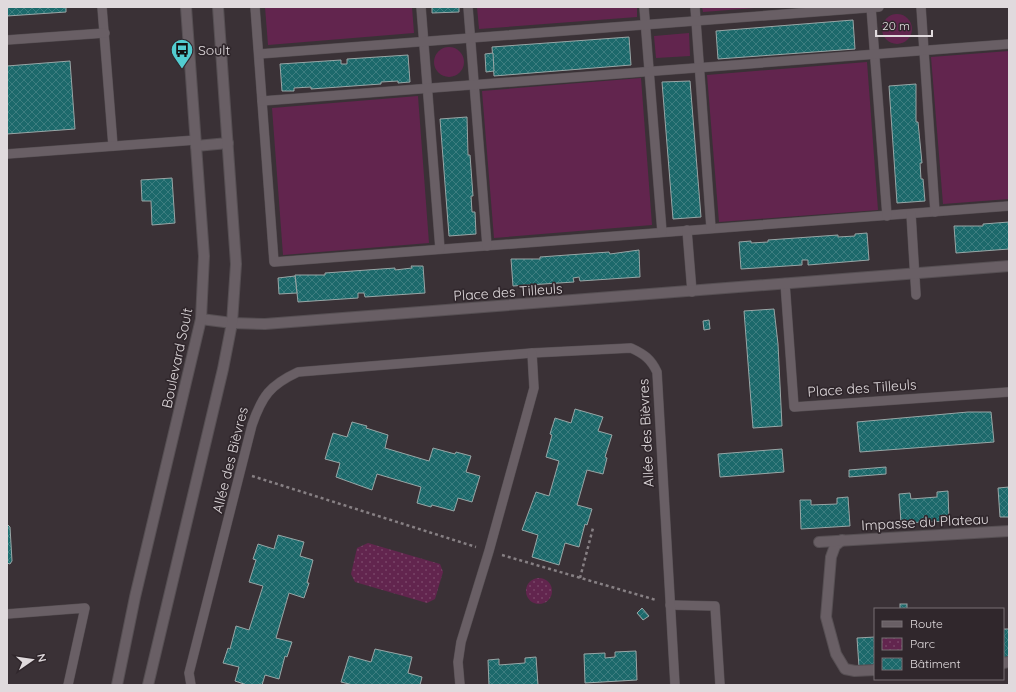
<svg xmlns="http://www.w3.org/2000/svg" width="1016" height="692" font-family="Quicksand,sans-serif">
	<defs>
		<pattern id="park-dots" width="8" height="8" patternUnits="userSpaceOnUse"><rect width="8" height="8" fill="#62254e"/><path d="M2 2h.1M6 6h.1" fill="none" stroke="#784467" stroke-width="1.8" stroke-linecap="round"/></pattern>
		<pattern id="building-cross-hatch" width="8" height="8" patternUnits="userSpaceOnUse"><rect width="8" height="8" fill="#1c696b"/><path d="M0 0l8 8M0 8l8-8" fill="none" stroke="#3d7e80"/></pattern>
	</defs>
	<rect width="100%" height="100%" fill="#3a3136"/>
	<g fill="#62254e">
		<path d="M 265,7 L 412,7 L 414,33 L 268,45 Z"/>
		<path d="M 477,7 L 637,7 L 637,17 L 479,29 Z"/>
		<path d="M 702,7 L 768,7 L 703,12 Z"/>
		<circle cx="897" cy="29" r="15"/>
		<path d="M 689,33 L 690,56 L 656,58 L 654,36 Z"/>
		<circle cx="449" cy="62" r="15"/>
		<path d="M 1009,51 L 1009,199 L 943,204 L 931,57 Z"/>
		<path d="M 867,62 L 878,210 L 719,222 L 707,75 Z"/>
		<path d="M 641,78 L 652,225 L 494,238 L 482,91 Z"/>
		<path d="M 418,96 L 429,243 L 283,255 L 272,108 Z"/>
	</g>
	<g fill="url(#park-dots)">
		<path d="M 368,543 L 440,564 L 443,572 L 435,599 L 427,603 L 355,582 L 351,574 L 357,548 Z"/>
		<circle cx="539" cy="591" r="13"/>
	</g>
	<g fill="url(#building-cross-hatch)" stroke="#98a6a6">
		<path d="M 7,7 L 66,7 L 66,12 L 7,16 Z"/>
		<path d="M 432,7 L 459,7 L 459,12 L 432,13 Z"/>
		<path d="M 853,20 L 855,49 L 718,59 L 716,31 Z"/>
		<path d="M 629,37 L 631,65 L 494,76 L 492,47 Z"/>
		<path d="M 493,53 L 494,71 L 486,72 L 485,54 Z"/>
		<path d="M 408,55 L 410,82 L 398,83 L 398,81 L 381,82 L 381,84 L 311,89 L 311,87 L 294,88 L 294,91 L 282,91 L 280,64 L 341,60 L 341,64 L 347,64 L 347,59 Z"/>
		<path d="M 70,61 L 75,129 L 7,134 L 7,66 Z"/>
		<path d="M 690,81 L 701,217 L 673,219 L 662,82 Z"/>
		<path d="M 916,84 L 916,122 L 918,122 L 922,163 L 920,163 L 921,179 L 923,179 L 925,201 L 897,203 L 889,86 Z"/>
		<path d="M 467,117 L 468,155 L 470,155 L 473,196 L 471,196 L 472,212 L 475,212 L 476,234 L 449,236 L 440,119 Z"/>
		<path d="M 172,178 L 175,223 L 152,225 L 151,201 L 142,201 L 141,180 Z"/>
		<path d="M 1009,222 L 1009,249 L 956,253 L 954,226 L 983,226 L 983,224 Z"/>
		<path d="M 867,233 L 869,260 L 808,265 L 808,260 L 802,260 L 802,265 L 741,269 L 739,242 L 751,241 L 751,243 L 768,242 L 768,240 L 838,235 L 838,237 L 855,236 L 855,234 Z"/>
		<path d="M 639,250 L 640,277 L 580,281 L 579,277 L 573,278 L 574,282 L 513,286 L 511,259 L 540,259 L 540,257 L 609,252 L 610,254 Z"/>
		<path d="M 411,266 L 423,266 L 425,293 L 365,297 L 364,293 L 358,293 L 358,298 L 298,302 L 295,275 L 325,275 L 325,273 L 395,268 L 395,270 L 412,268 Z"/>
		<path d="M 295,276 L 297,293 L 279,294 L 278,278 Z"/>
		<path d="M 774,309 L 778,344 L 782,426 L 753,428 L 744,311 Z"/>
		<path d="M 709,320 L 710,329 L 704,330 L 703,321 Z"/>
		<path d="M 575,409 L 603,417 L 598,431 L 612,435 L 605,457 L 607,458 L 603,474 L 587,470 L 577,505 L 592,509 L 587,525 L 585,524 L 579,547 L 565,543 L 559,565 L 532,557 L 538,535 L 522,530 L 536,492 L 549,496 L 559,461 L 546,457 L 552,435 L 550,434 L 555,418 L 571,423 Z"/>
		<path d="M 968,412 L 991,412 L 994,442 L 860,452 L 857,422 Z"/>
		<path d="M 352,422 L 367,426 L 366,428 L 388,435 L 385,448 L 429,461 L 433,448 L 455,454 L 456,452 L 471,456 L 466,472 L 480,476 L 472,502 L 458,498 L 454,511 L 432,505 L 431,507 L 417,503 L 421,487 L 377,474 L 372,490 L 336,477 L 340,463 L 325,459 L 333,433 L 347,437 Z"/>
		<path d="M 782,449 L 784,472 L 720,477 L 718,454 Z"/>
		<path d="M 886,467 L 886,474 L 849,477 L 849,470 Z"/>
		<path d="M 1009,487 L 1009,517 L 1000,517 L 998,488 Z"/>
		<path d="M 948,491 L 949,521 L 901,523 L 899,494 L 910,493 L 911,499 L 937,497 L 937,492 Z"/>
		<path d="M 848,497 L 850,526 L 801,529 L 800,500 L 811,500 L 811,505 L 837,504 L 837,498 Z"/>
		<path d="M 7,524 L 10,527 L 12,561 L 10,564 L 7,563 Z"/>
		<path d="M 278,535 L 304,542 L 300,556 L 313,560 L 307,583 L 309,583 L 304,598 L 289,593 L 276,638 L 292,642 L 287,657 L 285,656 L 279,679 L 265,675 L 262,685 L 247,685 L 235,681 L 239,667 L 223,663 L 228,648 L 230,649 L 236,626 L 249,630 L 263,586 L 249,582 L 256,560 L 253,559 L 258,544 L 274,549 Z"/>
		<rect x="900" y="604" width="7" height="5"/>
		<path d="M 642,608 L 649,616 L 643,620 L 637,613 Z"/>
		<path d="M 1003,629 L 1009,629 L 1009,658 L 1003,659 Z"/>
		<path d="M 875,637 L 875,666 L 859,667 L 857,638 Z"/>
		<path d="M 375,649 L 412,657 L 408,673 L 422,677 L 420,685 L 353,685 L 341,682 L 349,656 L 371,662 Z"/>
		<path d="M 636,651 L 637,680 L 585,683 L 584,654 L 605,653 L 605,658 L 615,657 L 615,652 Z"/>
		<path d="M 536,657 L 538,685 L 489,685 L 488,660 L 499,659 L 499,665 L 525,663 L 525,658 Z"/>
	</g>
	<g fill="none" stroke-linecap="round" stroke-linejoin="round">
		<g stroke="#564f53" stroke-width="10">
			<g id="lane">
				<path d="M 102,7 L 113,146"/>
				<path d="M 255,7 L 274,262 L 1009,206"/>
				<path d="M 421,7 L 440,249"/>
				<path d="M 468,7 L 487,246"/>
				<path d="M 644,7 L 662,232"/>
				<path d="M 695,7 L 711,228"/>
				<path d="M 871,7 L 887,216"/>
				<path d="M 921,7 L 935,212"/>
				<path d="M 7,40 L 105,33"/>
				<path d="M 259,54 L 879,7"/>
				<path d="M 262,101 L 1009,44"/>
				<path d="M 7,154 L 196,140"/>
				<path d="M 911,214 L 916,295"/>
				<path d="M 687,230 L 692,292"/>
				<path d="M 785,283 L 794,407 L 1009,392"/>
				<path d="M 670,605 L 715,606 L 720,685"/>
				<path d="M 7,614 L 85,608 L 68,685"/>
				<path d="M 191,685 L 189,673 L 252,425 C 262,396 270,385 298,372 L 532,353 L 631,348 C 644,354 651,359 657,372 L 675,685"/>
				<path d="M 460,685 L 458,662 L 461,642 L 489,551 L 534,388 L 532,353"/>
			</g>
		</g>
		<g stroke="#564f53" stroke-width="12">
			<g id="street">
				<path d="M 196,146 L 228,143"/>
				<path d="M 201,319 L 232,323 L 265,324 L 1009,266"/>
				<path d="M 842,540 L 835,546 L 831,557 L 826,617 L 836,654 L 845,669 L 855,671 L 875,670"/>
				<path d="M 819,542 L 1009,531"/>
				<path d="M 1003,663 L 1009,662"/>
				<path d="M 117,685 L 135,597 L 201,319 L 204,256 L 186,7"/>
				<path d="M 148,685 L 223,369 L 232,323 L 236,264 L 218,7"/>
			</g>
		</g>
		<g stroke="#878084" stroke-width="2.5" stroke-dasharray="3 3" stroke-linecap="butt">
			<path d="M 252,476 L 476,547"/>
			<path d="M 502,555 L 656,600"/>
			<path d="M 580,578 L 593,528"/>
		</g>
		<use href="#lane" stroke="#695f65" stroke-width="9"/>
		<use href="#street" stroke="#695f65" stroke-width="10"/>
	</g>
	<defs>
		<g id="bus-pin" transform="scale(1.15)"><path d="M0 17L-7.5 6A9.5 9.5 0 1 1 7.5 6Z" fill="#52ccd0" stroke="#30272c"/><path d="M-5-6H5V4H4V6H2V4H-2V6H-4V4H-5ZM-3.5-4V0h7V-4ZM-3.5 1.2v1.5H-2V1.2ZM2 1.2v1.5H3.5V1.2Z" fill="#111"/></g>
	</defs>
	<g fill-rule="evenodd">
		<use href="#bus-pin" x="182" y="50"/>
	</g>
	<g text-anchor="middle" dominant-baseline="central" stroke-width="3.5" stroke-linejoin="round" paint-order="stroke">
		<g font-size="14" fill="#e0dadd" stroke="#30272c" text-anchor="start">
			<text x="198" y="50">Soult</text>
		</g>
		<g font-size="14" fill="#e0dadd" stroke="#30272c">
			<text transform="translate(508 292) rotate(-4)">Place des Tilleuls</text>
			<text transform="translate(177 358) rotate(-78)">Boulevard Soult</text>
			<text transform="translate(862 388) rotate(-4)">Place des Tilleuls</text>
			<text transform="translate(646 433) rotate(-93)">Allée des Bièvres</text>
			<text transform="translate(230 460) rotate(-76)">Allée des Bièvres</text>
			<text transform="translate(925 522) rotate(-3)">Impasse du Plateau</text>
		</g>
	</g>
	<rect width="1016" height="692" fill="none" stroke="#e0dadd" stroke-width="16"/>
	<rect x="874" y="608" width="130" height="72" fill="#30272c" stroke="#766f73"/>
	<rect x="882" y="621" width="20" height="6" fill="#695f65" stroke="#766f73"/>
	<text x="910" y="628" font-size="12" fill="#e0dadd">Route</text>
	<rect x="882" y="638" width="20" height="12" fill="url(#park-dots)" stroke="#766f73"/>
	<text x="910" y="648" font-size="12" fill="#e0dadd">Parc</text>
	<rect x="882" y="658" width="20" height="12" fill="url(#building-cross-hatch)" stroke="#766f73"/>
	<text x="910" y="668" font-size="12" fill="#e0dadd">Bâtiment</text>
	<g transform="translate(32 660) rotate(77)" stroke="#30272c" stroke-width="3" paint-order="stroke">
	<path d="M0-3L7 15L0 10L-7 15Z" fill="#e0dadd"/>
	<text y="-6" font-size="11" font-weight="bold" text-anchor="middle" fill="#e0dadd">N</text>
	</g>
	<path d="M876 30v6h56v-6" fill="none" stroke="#e0dadd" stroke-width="2"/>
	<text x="882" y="30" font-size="12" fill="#e0dadd" stroke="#30272c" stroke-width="3" paint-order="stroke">20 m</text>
</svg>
